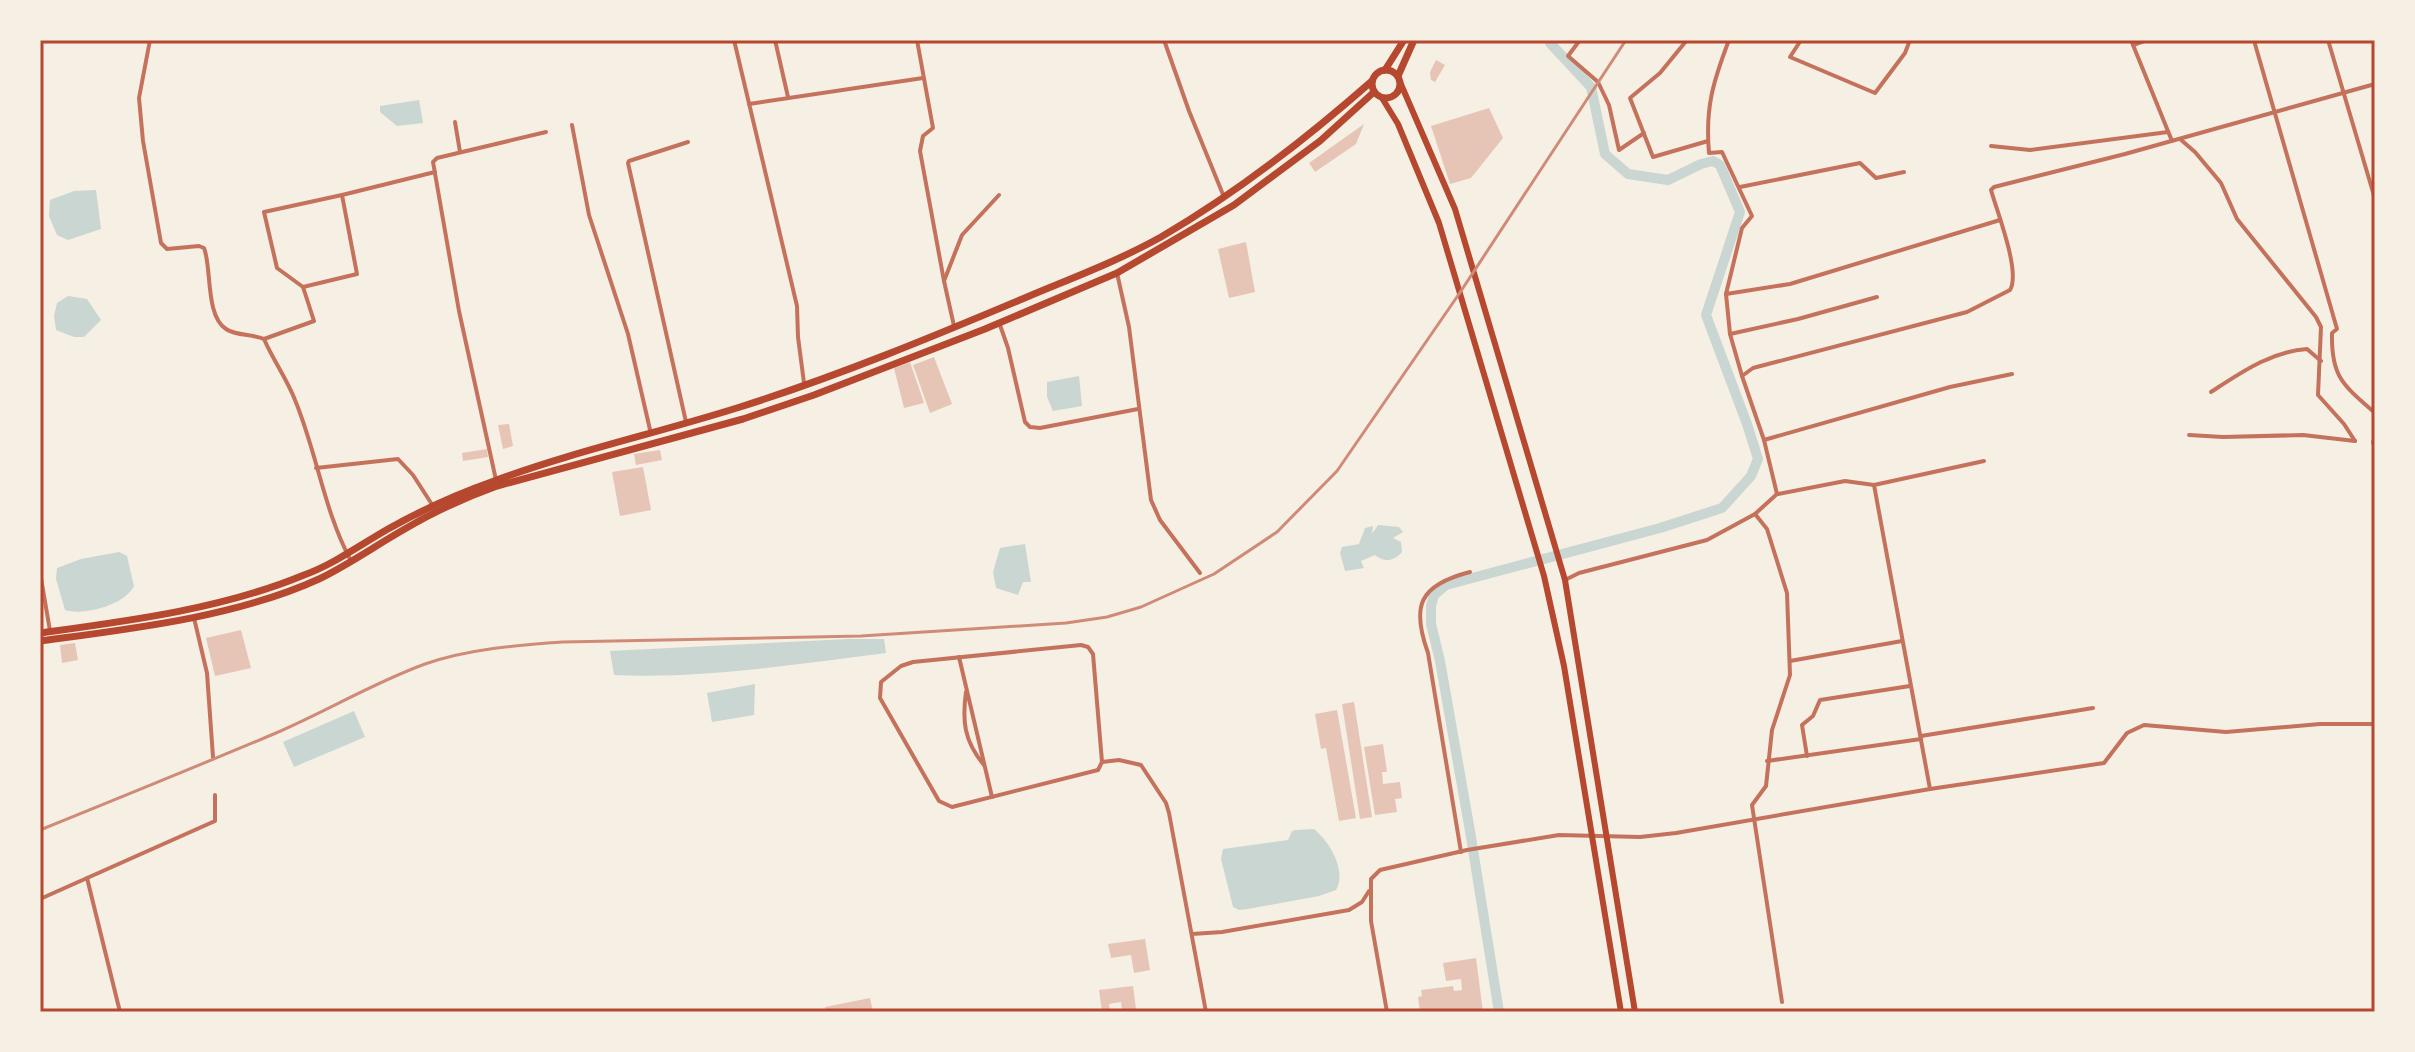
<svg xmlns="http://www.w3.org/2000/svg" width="2415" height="1052" font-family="Jost,sans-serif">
	<rect width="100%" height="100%" fill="#f6efe4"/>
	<g fill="#c9d6d2">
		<path d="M 419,100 L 423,123 L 397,126 L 380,112 L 380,106 Z"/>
		<path d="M 96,190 L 101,229 L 68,240 L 57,235 L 49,216 L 50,200 L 74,191 Z"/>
		<path d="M 68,296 L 87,299 L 101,320 L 84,337 L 74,337 L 56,330 L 54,316 L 57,303 Z"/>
		<path d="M 1079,376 L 1082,406 L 1053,411 L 1047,397 L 1047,382 Z"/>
		<path d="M 1378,525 L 1399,527 L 1403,532 L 1393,538 L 1401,542 L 1402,552 C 1394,561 1385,563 1375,555 L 1361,561 L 1364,568 L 1345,571 L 1340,553 L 1342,547 L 1359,544 L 1365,528 L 1373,526 L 1372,534 Z"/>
		<path d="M 1025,544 L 1031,582 L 1023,582 L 1018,595 L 996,588 L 993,572 L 1000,548 Z"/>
		<path d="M 119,552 L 127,556 L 134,586 C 125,605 84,616 65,610 L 56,579 L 57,568 L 81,559 Z"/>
		<path d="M 849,639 L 884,639 L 886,653 C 796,664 706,679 614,675 L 610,651 Z"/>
		<path d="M 755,684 L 754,715 L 712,722 L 707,693 Z"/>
		<path d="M 354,711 L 365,737 L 294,767 L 283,742 Z"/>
		<path d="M 1314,829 C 1330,842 1347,871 1336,890 L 1319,896 L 1248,909 L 1239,910 L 1233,907 L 1221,859 L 1223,849 L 1288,840 L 1292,831 L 1296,830 Z"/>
	</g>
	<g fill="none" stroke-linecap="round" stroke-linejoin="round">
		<path stroke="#c9d6d2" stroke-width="10" d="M 1499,1012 L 1470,831 L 1440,661 L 1431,624 L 1431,606 L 1434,595 L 1446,585 L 1660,528 L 1722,508 L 1751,476 L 1758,459 L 1747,424 L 1706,315 L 1740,212 L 1720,165 L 1713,161 L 1701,164 L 1668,180 L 1628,174 L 1605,154 L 1591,87 L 1550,43 L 1550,40"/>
	</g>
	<g fill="#e6c5b7">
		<path d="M 1436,60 L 1445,65 L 1435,82 L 1431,80 L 1430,72 Z"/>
		<path d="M 1489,108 L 1503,138 L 1471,178 L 1450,184 L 1431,126 Z"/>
		<path d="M 1364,124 L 1356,144 L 1315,172 L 1309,163 Z"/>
		<path d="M 1246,242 L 1255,292 L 1229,298 L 1218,249 Z"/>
		<path d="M 934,357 L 952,404 L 930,413 L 913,365 Z"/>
		<path d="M 910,362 L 924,403 L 904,408 L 894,368 Z"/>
		<path d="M 509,424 L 513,446 L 503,449 L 498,425 Z"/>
		<path d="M 487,449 L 488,457 L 463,461 L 462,453 Z"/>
		<path d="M 660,450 L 662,460 L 636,465 L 634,454 Z"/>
		<path d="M 643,467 L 651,510 L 620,516 L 612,472 Z"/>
		<path d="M 241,630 L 251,668 L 215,676 L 206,638 Z"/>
		<path d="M 75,643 L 78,660 L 62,663 L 60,645 Z"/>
		<path d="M 1354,702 L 1372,817 L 1360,819 L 1342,704 Z"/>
		<path d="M 1337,710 L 1356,818 L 1339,821 L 1326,748 L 1321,749 L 1315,714 Z"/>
		<path d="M 1383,744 L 1387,772 L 1382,772 L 1383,784 L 1400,782 L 1402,798 L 1395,799 L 1397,812 L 1375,815 L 1364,747 Z"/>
		<path d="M 1145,939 L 1150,970 L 1134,973 L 1131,955 L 1111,958 L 1108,944 Z"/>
		<path d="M 1476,958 L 1483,1012 L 1420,1012 L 1418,997 L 1422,996 L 1421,990 L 1453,986 L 1454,991 L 1462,990 L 1461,979 L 1446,981 L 1443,963 Z"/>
		<path d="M 1133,986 L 1136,1009 L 1122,1011 L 1121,1002 L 1109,1004 L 1110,1012 L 1102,1012 L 1099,990 Z"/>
		<path d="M 870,998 L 873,1012 L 826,1012 L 825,1007 Z"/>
	</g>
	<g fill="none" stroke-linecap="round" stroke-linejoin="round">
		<g stroke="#c5725c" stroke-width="4">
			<path d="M 150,40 L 139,98 L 143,141 L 161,243 L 167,249 L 199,246 L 204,248 C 212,268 205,315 226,329 C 236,336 253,334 264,339 C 273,360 287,379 295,400 C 317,453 324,511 351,561"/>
			<path d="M 734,40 L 797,306 L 798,337 L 804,383"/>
			<path d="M 775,40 L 788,97"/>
			<path d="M 917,40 L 933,128 L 923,136 L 920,151 L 944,281"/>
			<path d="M 1164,40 L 1189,111 L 1224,197"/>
			<path d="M 1580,40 L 1568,56 L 1598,82 L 1609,105 L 1619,150 L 1644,133"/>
			<path d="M 1687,40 L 1660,73 L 1630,98 L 1653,157 L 1708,141"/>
			<path d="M 1729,40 C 1713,82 1705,108 1709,153 L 1722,152 L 1752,216 L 1742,228 L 1726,294 L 1730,334 L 1742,376"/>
			<path d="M 1801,40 L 1790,57 L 1875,93 L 1905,53 L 1910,40"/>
			<path d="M 2131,40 L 2172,141"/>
			<path d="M 2328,40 L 2375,199"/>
			<path d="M 2255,44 L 2337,329 L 2332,333 C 2331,377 2343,385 2375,413"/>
			<path d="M 2133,45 L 2147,40"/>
			<path d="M 749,104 L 923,78"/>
			<path d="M 455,122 L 460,152"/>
			<path d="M 572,125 L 589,215 L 628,334 L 651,434"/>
			<path d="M 2180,139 L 2195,152 L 2221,183 L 2237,219 L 2316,317 L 2321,327 L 2318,395 L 2344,424 L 2355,441"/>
			<path d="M 1991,146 L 2030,150 L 2168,132"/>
			<path d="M 1740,187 L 1860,163 L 1876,178 L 1904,172"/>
			<path d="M 1117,273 L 1129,327 L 1151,500 L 1160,520 L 1200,573"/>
			<path d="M 303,287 L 277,268 L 264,212 L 342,195"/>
			<path d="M 1726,294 L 1790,284 L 2000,220"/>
			<path d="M 1000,325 L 1008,348 L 1025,422 L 1030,427 L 1040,428 L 1138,409"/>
			<path d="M 954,326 L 944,281 L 962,235 L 999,195"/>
			<path d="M 1730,334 L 1798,319 L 1877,297"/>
			<path d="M 264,339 L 314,321 L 303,287 L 357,274 L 342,195 L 435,172"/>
			<path d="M 2211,392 C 2242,372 2270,352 2307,349 L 2321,361"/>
			<path d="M 686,422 L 628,163 L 629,161 L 688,142"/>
			<path d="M 2189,435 L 2223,437 L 2303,435 L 2355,441"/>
			<path d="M 1764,440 L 1950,387 L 2012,374"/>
			<path d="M 2373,443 L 2375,435"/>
			<path d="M 1984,461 L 1874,485 L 1930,789 L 2104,763 L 2127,733 L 2144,725 L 2226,732 L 2320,724 L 2375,724"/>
			<path d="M 316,468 L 398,459 L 413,475 L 433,506"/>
			<path d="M 496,480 L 459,311 L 433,162 L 437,158 L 546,132"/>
			<path d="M 1778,494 L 1845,481 L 1874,485"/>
			<path d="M 1755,514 L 1767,529 L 1787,593 L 1790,675 L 1772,730 L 1766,786 L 1752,805 L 1782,1002"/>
			<path d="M 40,572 L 50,631"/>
			<path d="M 1565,580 L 1579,573 L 1707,540 L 1755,514 L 1777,494 L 1764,440 L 1742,376 L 1753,368 L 1967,312 L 2010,290 C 2021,272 1997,212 1991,190 L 1994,187 L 2125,154 L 2375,84"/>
			<path d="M 194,618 L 207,673 L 213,757"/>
			<path d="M 1081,645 L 1088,647 L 1093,654 L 1102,762 L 1098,770 L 952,807 L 939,801 L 880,698 L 881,682 L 901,666 L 913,662 Z"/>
			<path d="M 959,657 L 992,797"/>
			<path d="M 1790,661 L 1902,641"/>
			<path d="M 966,692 C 962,721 964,741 984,765"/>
			<path d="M 1921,736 L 2093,708"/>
			<path d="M 1807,756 L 1802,725 L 1813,716 L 1820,700 L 1910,686"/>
			<path d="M 1767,761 L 1921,739"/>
			<path d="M 1102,762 L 1119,760 L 1141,765 L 1166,803 L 1169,813 L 1206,1012"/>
			<path d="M 1461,852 L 1428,653 C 1411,606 1419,585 1470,572"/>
			<path d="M 87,878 L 120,1012"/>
			<path d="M 40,899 L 215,821 L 215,795"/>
			<path d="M 1192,934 L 1222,932 L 1349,910 L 1362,902 L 1369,891"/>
			<path d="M 1387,1012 L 1371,921 L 1371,879 L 1380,870 L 1467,850 L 1559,835 L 1640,837 L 1676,833 L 1930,789"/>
		</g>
		<g stroke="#b5482f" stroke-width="6">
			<path d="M 1400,82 L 1455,209 L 1565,580 L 1635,1012"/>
			<path d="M 1382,98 L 1398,124 L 1439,223 L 1544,576 L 1564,666 L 1621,1012"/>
		</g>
		<g stroke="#b5482f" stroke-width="7">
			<circle cx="1386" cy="84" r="14"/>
			<path d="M 1385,70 L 1404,40"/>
			<path d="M 1398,76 L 1414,40"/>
			<path d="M 40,633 C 128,621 222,609 304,575 C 334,564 360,545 388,529 C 422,510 457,494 494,481 C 575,451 658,433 740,407 C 838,376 932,337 1027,297 C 1072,278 1118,261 1161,237 C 1237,193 1306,139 1372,81"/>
			<path d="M 40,641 C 130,629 236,617 319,579 C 348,565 375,546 403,530 C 433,512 464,498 497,486 L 743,419 L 814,395 L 985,329 L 1117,273 L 1234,205 L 1320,141 L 1374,92"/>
		</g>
		<path stroke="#cf8b77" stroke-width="3" d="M 40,830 C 119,798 198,766 276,733 C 327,711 373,683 425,664 C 468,649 518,645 563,642 L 861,636 L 1066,623 L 1107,617 L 1141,607 L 1214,574 L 1277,532 L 1337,471 L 1459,294 L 1626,40"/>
	</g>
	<rect width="2415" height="1052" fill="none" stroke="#f6efe4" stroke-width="84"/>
	<rect x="42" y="42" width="2331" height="968" fill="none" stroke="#b5482f" stroke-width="3"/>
</svg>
